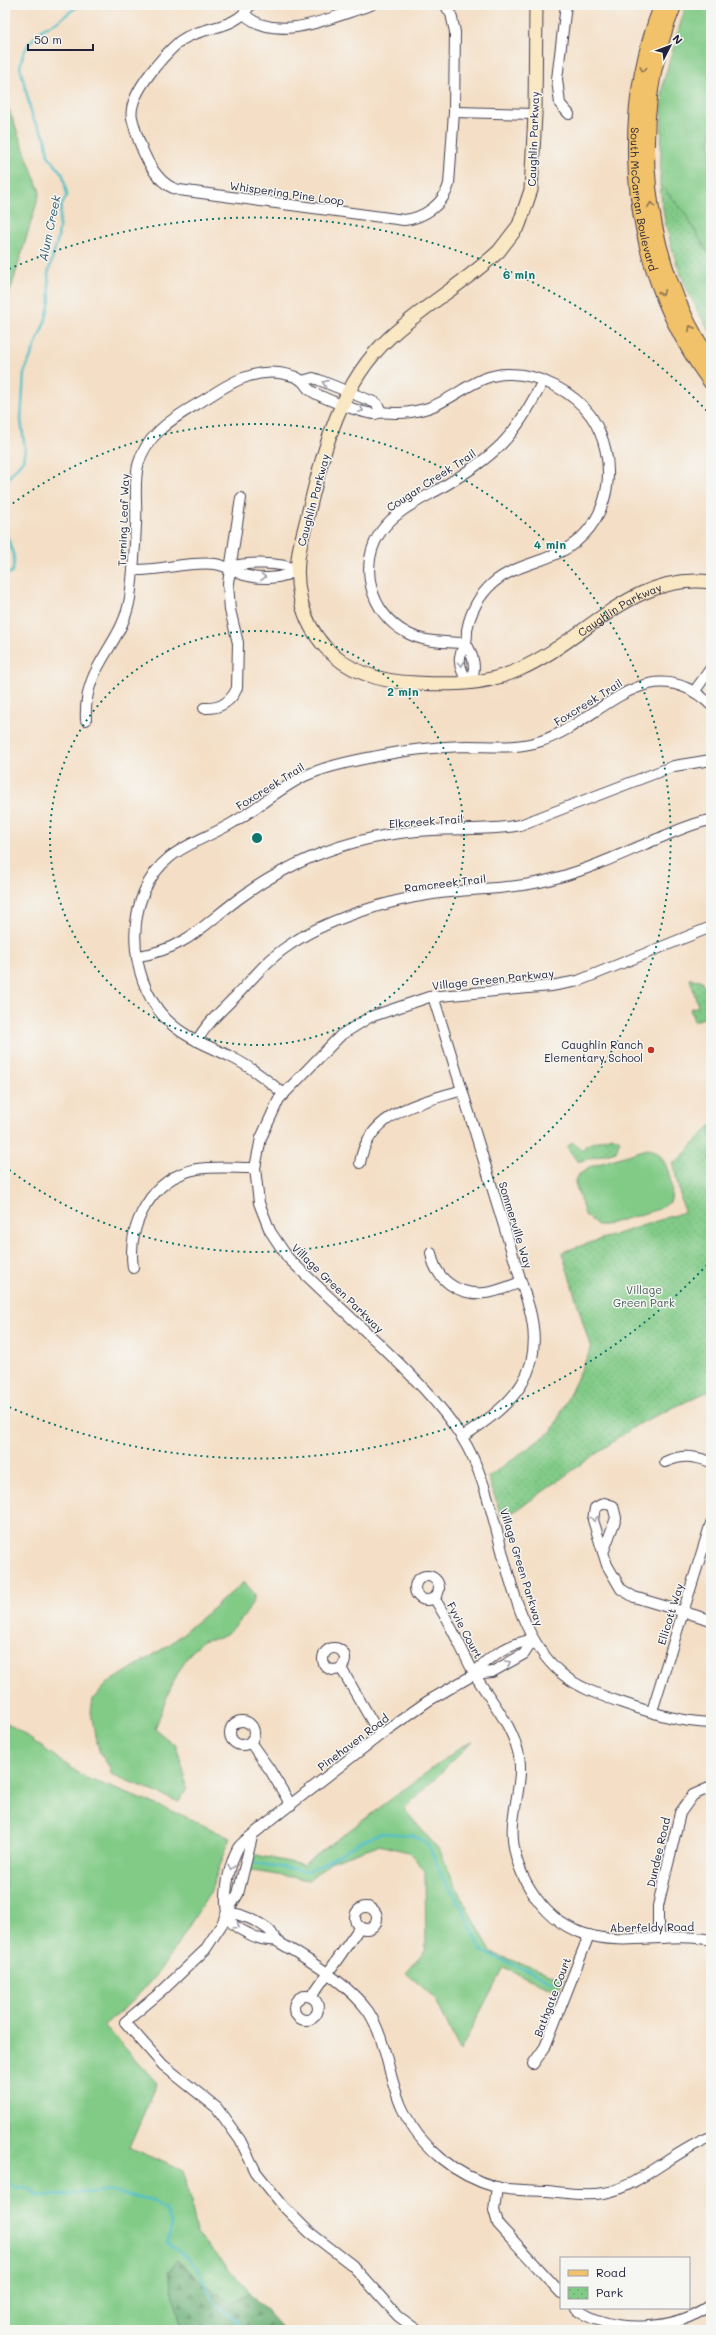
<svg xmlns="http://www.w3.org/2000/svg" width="716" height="2335" font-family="Mali,sans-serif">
	<defs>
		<pattern id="forest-firs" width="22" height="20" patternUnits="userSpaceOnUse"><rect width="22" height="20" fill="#69af74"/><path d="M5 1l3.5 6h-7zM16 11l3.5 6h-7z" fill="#568e60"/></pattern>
		<pattern id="park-dots" width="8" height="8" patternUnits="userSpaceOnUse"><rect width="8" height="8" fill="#82cb87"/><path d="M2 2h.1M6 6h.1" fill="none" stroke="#70ae75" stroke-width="1.8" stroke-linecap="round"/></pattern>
	</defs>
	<rect width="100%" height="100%" fill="#f6f6f2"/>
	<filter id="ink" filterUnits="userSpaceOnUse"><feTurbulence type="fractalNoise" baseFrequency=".025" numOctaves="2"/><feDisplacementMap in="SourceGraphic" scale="8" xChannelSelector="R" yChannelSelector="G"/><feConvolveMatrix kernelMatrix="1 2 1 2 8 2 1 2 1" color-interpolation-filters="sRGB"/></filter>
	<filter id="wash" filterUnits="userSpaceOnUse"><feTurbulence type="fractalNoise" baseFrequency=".012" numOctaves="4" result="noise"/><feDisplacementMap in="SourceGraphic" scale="16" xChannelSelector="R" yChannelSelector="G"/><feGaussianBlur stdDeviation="0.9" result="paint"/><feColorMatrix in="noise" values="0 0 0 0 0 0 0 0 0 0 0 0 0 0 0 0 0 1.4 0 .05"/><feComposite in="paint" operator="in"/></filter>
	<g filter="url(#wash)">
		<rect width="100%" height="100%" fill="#f4dfc6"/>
		<g fill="#82cb87" stroke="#527661">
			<path d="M 686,5 L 711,5 L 711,258 L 684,212 L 660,184 L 663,83 Z"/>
			<path d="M 5,99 L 40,192 L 5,309 Z"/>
			<path d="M 647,1149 C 665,1147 676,1188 670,1202 L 659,1209 L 605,1225 L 599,1226 L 585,1215 L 575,1182 L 577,1176 L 592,1166 Z"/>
			<path d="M 244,1582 L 255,1594 C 251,1611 235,1630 219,1638 C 213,1640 206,1638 201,1642 C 177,1663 166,1700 155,1729 L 176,1746 L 183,1768 L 186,1789 L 179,1802 L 111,1774 L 110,1768 L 100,1753 L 95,1736 L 91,1712 L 93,1699 L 105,1685 L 169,1645 Z"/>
			<path d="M 5,1721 L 84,1777 L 180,1814 L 230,1838 L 210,1893 L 162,1968 L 132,2002 L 104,2025 L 157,2083 L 129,2147 L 184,2171 L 196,2233 L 284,2330 L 5,2330 Z"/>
			<path d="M 473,1741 L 404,1809 L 440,1851 L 457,1889 L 492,1953 L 564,1979 L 558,1991 L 503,1968 L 460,2051 L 435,1998 L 406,1973 L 426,1950 L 425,1871 L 409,1852 L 378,1845 L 330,1862 L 310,1880 L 246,1870 L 252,1854 L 303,1865 L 461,1747 Z"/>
		</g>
		<path fill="url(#forest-firs)" stroke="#466858" d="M 177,2260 L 202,2282 L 232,2302 L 250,2292 L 284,2330 L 187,2330 L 180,2322 L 168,2272 Z"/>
		<g fill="url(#park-dots)" stroke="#527661">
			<path d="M 660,184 L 684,212 L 711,258 L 711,333 C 682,289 664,236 660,184 Z"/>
			<path d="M 690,979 L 701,980 L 711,1000 L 711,1016 L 694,1021 L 690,1009 L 698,1006 Z"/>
			<path d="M 711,1125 L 711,1390 L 638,1424 L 517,1510 L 501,1515 L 488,1477 L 552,1431 L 591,1349 L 562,1252 L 684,1212 L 673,1163 L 677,1162 Z"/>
			<path d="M 612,1136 L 620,1140 L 616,1151 L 581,1161 L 577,1161 L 567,1147 L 572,1142 L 583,1151 L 586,1145 Z"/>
		</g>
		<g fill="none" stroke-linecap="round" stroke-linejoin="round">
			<g stroke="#52c0c8" stroke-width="2.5">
				<path d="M 5,482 L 23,460 L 25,449 L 21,420 L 24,373 L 46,319 L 50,301 L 48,274 L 58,238 L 61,207 L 67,195 L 63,175 L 48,155 L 45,137 L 33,119 L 20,67 L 23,54 L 29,43 L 43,29 L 57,22 L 79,5"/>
				<path d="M 5,530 C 9,545 18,556 12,572 L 5,575"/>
				<path d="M 254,1863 L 306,1871 L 316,1868 L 360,1842 L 381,1833 L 411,1835 L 424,1841 L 430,1849 L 444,1880 L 460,1904 L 482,1951 L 551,1981"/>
				<path d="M 5,2169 L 6,2182 L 16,2189 L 28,2187 L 37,2196 L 108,2191 L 151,2201 L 166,2211 L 172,2225 L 167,2243 L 190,2260 L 199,2271 L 213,2301 L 246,2330"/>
			</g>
		</g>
	</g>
	<g filter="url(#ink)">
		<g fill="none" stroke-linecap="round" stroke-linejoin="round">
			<g stroke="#423e50" stroke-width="12">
				<g id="street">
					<path d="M 250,5 C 236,31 202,25 180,41 C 164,55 127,95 132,118 C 138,142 152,184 179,190 L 404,220 C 424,218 444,204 449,184 L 454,112 L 455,32 L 451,14 L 445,5"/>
					<path d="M 566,5 L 557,79 L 560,104 L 569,114"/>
					<path d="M 244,14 C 277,45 334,16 371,5"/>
					<path d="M 454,112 L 535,114"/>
					<path d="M 302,381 L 313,378 L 319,380 L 376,403 L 381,411"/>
					<path d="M 230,567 C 247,562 281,562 297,570"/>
					<path d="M 133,570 C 160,571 188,561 215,564 C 228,566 233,571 244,575 C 261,580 282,579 297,570"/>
					<path d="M 466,643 C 446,642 425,643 407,633 C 370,614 357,564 382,530 C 397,510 420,500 441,488 C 496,455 514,439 543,381"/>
					<path d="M 694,692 L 711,668"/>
					<path d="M 204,708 C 219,709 231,702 237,688 L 238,643 L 230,610 L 228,583 L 241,498"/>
					<path d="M 86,720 C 83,664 122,647 130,598 C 133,574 135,549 136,525 C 138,487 127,461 160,430 C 173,417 191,408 207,398 C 230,383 251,370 279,373 C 286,374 297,376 302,381 C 305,383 306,388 310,390 C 321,398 361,413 375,414 C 383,411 389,413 398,413 C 408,413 418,411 428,408 C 457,398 477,373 510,374 C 539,374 574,392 591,416 C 619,458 613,518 569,547 C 545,563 515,564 493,583 C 479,595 470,613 467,630 C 467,634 467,638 466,642 C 465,646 462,649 461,653 C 457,664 463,675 470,684 C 477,669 474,657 466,643"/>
					<path d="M 711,927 L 578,981 L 551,986 L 429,997 L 370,1017 L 341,1035 L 279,1099 L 261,1138 L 255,1168 L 259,1203 L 270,1231 L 288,1258 C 317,1286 346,1313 376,1341 C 407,1371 437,1399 461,1436 C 506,1506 499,1621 562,1674 C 579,1688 600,1695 620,1702 C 649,1712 680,1722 711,1723"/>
					<path d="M 138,956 C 188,949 205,922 244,895 C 265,880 288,867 312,857 C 350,841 392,832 433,830 C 462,828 491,831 520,825 L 674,766 L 711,760"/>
					<path d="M 433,996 L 529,1307 C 547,1372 514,1404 462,1437"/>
					<path d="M 197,1041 C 206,1024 222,1010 236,996 C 253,978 268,959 288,946 C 324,920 389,900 433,894 C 474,888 515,890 556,878 C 590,869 624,853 657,839 C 675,832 692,823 711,820"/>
					<path d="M 284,1094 C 267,1080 251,1067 231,1057 C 208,1045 184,1038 165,1018 C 126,976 123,894 170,857 C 189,842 213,835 234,822 C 258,808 282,786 307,775 C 327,766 352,761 373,757 C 404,750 437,747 468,746 C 493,746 516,749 541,741 C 600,722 647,645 711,705"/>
					<path d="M 360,1163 C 368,1112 421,1103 462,1090"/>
					<path d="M 431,1253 C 435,1279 458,1296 485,1293 C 497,1292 510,1286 521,1282"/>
					<path d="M 133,1268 C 127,1225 151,1178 197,1169 C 216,1166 236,1168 255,1168"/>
					<path d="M 665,1462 C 682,1454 694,1456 711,1462"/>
					<path d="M 603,1553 L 616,1518 L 613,1506 L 604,1503 L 595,1508 L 593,1520 L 607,1565 L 621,1589 L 634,1597 L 711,1620"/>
					<circle cx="427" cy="1588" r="12"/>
					<path d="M 434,1598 C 450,1622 461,1649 475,1675 C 489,1698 509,1721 517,1748 C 525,1772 515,1799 513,1823 C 509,1867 540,1919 582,1933 C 625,1948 668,1931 711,1940"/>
					<circle cx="334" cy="1659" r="11"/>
					<path d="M 341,1668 L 380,1735"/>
					<path d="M 475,1674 C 485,1657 513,1642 533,1640"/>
					<path d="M 652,1711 L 711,1523"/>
					<circle cx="242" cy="1733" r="12"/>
					<path d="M 250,1742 L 270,1770 L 291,1805"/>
					<path d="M 252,1837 L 238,1894 L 227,1912 L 222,1924 L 205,1950 L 162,1991 L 125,2022 L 163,2065 L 217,2108 L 240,2140 L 256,2172 L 284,2207 L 309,2232 L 352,2265 L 398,2316 L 417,2330"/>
					<circle cx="366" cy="1918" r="11"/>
					<path d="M 227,1912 C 241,1914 259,1921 270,1931 C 274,1935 274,1940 280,1943 C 308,1959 349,1985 368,2011 C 387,2040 388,2079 403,2110 C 420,2147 456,2176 496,2187 C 511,2191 531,2190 547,2191 C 566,2193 585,2196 604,2193 C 639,2187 675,2150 711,2137"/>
					<path d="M 660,1938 L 658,1924 L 658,1906 L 680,1813 L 693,1795 L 711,1787"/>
					<path d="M 276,1940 C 265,1941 259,1939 249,1934 C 243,1931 236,1928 231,1922 C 220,1906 229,1864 238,1848 C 241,1842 257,1832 263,1826 L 380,1735 L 428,1701 L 475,1674 L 492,1672 L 524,1654 L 533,1640"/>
					<circle cx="306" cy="2008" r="12"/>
					<path d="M 311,1997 L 360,1927"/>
					<path d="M 533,2064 L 545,2047 L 589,1935"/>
					<path d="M 497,2187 L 494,2210 L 498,2224 L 561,2293"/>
					<path d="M 575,2308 C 612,2335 674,2331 711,2305"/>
				</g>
			</g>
			<g stroke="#423e50" stroke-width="15">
				<g id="secondary">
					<path id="s1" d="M 536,5 L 535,114 L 531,190 L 519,225 L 499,251 C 465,283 423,306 389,338 C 332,391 320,470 301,542 C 292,579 300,620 326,648 C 350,674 382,682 416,683 C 452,685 484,685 518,670 C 583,642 634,571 711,582"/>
				</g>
			</g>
			<g stroke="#423e50" stroke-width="17">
				<g id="primary">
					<path id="s2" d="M 662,5 C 614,129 632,275 711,382"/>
					<path d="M 674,5 C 626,118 642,261 711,362"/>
				</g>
			</g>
			<use href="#street" stroke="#fff" stroke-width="10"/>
			<use href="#secondary" stroke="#fae7c3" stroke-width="13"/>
			<use href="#primary" stroke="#f2c26a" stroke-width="15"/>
		</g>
		<defs><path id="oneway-chevron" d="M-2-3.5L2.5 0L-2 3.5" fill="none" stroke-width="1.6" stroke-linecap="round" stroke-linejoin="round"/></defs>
		<g stroke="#8a7252">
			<use href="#oneway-chevron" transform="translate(643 69) rotate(99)"/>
			<use href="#oneway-chevron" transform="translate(651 205) rotate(-97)"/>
			<use href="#oneway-chevron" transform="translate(662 293) rotate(68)"/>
			<use href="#oneway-chevron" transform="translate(691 328) rotate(-117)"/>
		</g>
		<g stroke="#9c9ca7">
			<use href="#oneway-chevron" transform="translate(325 383) rotate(-158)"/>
			<use href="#oneway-chevron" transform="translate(361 410) rotate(20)"/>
			<use href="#oneway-chevron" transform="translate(263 577) rotate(2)"/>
			<use href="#oneway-chevron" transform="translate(461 664) rotate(85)"/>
			<use href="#oneway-chevron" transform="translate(594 1519) rotate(85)"/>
			<use href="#oneway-chevron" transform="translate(508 1663) rotate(-30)"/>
			<use href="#oneway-chevron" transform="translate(231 1867) rotate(104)"/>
			<use href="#oneway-chevron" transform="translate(237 1926) rotate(35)"/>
		</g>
	</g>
	<g fill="none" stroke="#0f766e" stroke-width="2" stroke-dasharray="2 4">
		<circle cx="257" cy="838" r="207"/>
		<path d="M8 507A414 414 0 1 1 8 1169"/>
		<path d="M707 1265A621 621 0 0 1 9 1407M9 269A621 621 0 0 1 707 411"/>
	</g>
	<circle fill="#c8321e" stroke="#f6f6f2" stroke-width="1.5" cx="651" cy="1050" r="4"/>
	<g text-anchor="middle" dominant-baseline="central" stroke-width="3" stroke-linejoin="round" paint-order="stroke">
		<g font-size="11" fill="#22223b" stroke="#f6f6f2">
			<text transform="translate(533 139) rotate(-88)">Caughlin Parkway</text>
			<text transform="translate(287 193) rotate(8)">Whispering Pine Loop</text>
			<text stroke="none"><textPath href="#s2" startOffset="198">South McCarran Boulevard</textPath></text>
			<text transform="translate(431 480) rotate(-33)">Cougar Creek Trail</text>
			<text transform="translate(313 500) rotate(-75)">Caughlin Parkway</text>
			<text transform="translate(123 520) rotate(-88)">Turning Leaf Way</text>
			<text stroke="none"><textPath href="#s1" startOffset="1056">Caughlin Parkway</textPath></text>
			<text transform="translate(588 702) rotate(-32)">Foxcreek Trail</text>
			<text transform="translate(270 786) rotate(-32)">Foxcreek Trail</text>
			<text transform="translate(426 821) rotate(-4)">Elkcreek Trail</text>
			<text transform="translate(445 883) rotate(-7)">Ramcreek Trail</text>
			<text transform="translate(493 979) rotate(-6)">Village Green Parkway</text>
			<text transform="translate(516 1225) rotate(73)">Sommerville Way</text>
			<text transform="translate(338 1288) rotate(44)">Village Green Parkway</text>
			<text transform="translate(522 1567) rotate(73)">Village Green Parkway</text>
			<text transform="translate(670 1614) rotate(-73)">Ellicott Way</text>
			<text transform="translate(465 1630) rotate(62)">Fyvie Court</text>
			<text transform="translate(353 1742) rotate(-37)">Pinehaven Road</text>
			<text transform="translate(658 1852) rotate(-77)">Dundee Road</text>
			<text transform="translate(652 1927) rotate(-1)">Aberfeldy Road</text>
			<text transform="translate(552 1997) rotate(-69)">Bathgate Court</text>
		</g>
		<g font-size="11" fill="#22223b" stroke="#f6f6f2" text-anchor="end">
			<text x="643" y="1044">Caughlin Ranch<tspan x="643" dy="13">Elementary School</tspan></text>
		</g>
		<g font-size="11" fill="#445d56" stroke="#f6f6f2">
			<text x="644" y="1289">Village<tspan x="644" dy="13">Green Park</tspan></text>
		</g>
		<g font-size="12" font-style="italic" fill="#33596c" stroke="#f6f6f2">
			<text transform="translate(49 228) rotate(-78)">Alum Creek</text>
		</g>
	</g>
	<circle cx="257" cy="838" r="6" fill="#0f766e" stroke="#f6f6f2" stroke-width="2"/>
	<g font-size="12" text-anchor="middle" font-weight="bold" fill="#0f766e" stroke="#f6f6f2" stroke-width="3" stroke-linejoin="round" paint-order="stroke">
		<text x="519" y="279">6 min</text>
		<text x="550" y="549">4 min</text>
		<text x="403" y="696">2 min</text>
	</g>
	<rect width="716" height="2335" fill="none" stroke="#f6f6f2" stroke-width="20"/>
	<rect x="560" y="2257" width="130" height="52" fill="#f6f6f2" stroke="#a1a1a9"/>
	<rect x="568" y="2270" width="20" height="6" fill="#f2c26a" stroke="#a1a1a9"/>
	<text x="596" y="2277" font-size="12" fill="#22223b">Road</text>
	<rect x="568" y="2287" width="20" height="12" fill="url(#park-dots)" stroke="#a1a1a9"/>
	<text x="596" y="2297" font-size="12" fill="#22223b">Park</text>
	<g transform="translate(670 46) rotate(48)" stroke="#f6f6f2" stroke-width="3" paint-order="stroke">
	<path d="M0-3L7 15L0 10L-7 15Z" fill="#22223b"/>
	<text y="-6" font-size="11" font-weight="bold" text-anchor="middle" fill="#22223b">N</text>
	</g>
	<path d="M28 44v6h65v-6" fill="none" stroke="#22223b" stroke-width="2"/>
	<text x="34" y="44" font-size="12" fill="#22223b" stroke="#f6f6f2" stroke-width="3" paint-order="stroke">50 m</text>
</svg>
